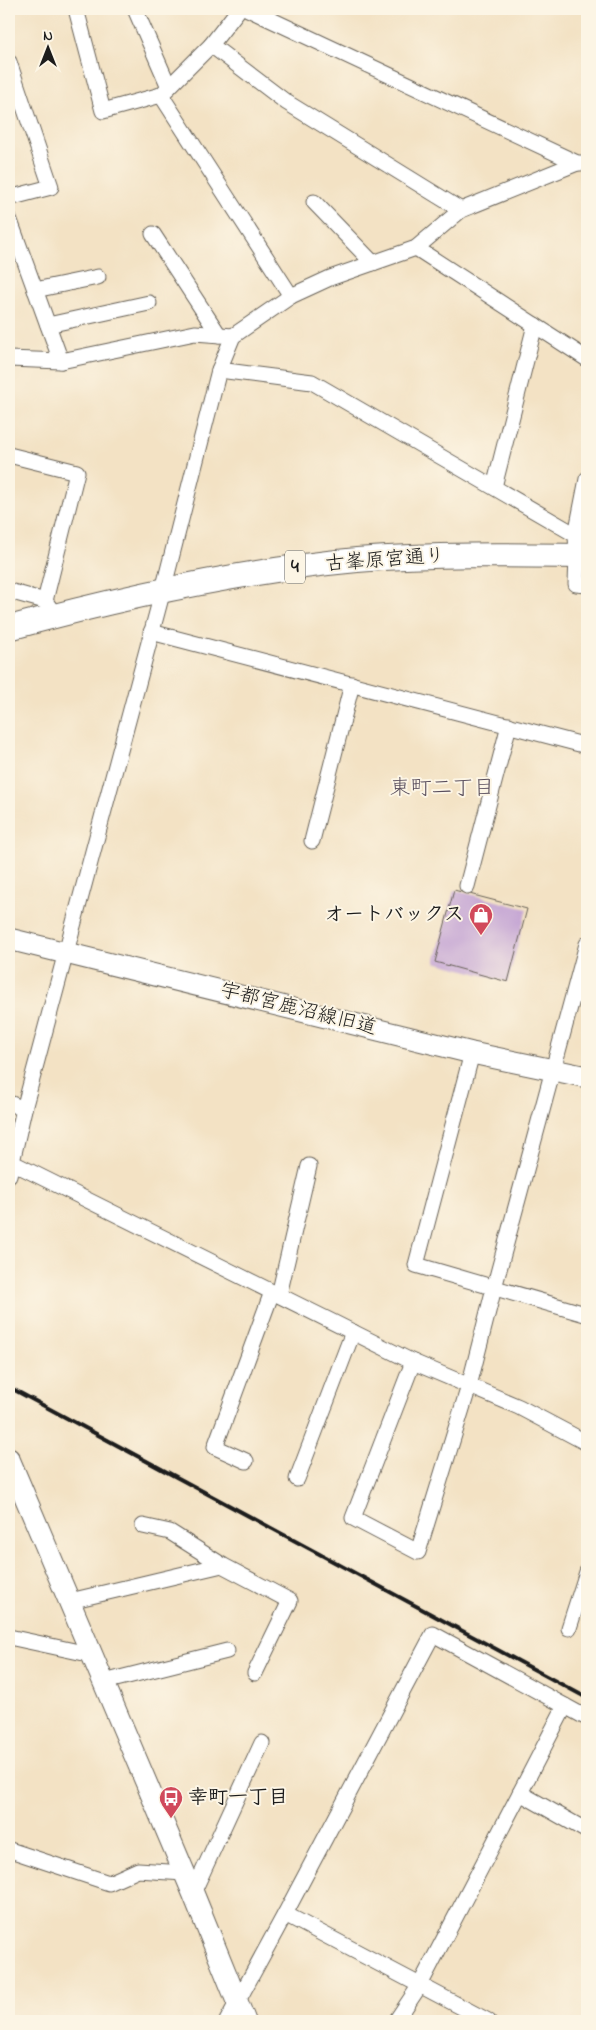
<svg xmlns="http://www.w3.org/2000/svg" width="596" height="2030" font-family="'Indie Flower','Klee One',sans-serif">
	<rect width="100%" height="100%" fill="#fcf5e5"/>
	<filter id="ink" filterUnits="userSpaceOnUse"><feTurbulence type="fractalNoise" baseFrequency=".02" numOctaves="2"/><feDisplacementMap in="SourceGraphic" scale="10" xChannelSelector="R" yChannelSelector="G"/><feConvolveMatrix kernelMatrix="1 2 1 2 8 2 1 2 1" color-interpolation-filters="sRGB"/></filter>
	<filter id="wash" filterUnits="userSpaceOnUse"><feTurbulence type="fractalNoise" baseFrequency=".0096" numOctaves="4" result="noise"/><feDisplacementMap in="SourceGraphic" scale="20" xChannelSelector="R" yChannelSelector="G"/><feGaussianBlur stdDeviation="1.12" result="paint"/><feColorMatrix in="noise" values="0 0 0 0 0 0 0 0 0 0 0 0 0 0 0 0 0 1.4 0 .05"/><feComposite in="paint" operator="in"/></filter>
	<g filter="url(#wash)">
		<rect width="100%" height="100%" fill="#f3e2c4"/>
		<g id="blocks">
			<path fill="#c6a7d4" d="M 454,890 L 527,909 L 508,982 L 435,962 Z"/>
		</g>
	</g>
	<g filter="url(#ink)">
		<use href="#blocks" fill-opacity="0" stroke="#676157" stroke-width="1"/>
		<g fill="none" stroke-linecap="round" stroke-linejoin="round">
			<g stroke="#676157" stroke-width="17">
				<g id="street">
					<path d="M 76,9 L 103,111 L 161,95"/>
					<path d="M 135,9 L 169,87"/>
					<path d="M 239,9 L 211,45 L 286,102 L 461,210"/>
					<path d="M 248,9 L 577,163 L 583,163"/>
					<path d="M 211,45 L 161,95 L 291,296"/>
					<path d="M 9,62 L 51,187 L 9,198"/>
					<path d="M 314,202 L 373,263"/>
					<path d="M 9,218 L 61,361"/>
					<path d="M 153,234 L 219,335"/>
					<path d="M 416,248 L 587,359"/>
					<path d="M 35,290 L 98,277"/>
					<path d="M 48,325 L 149,303"/>
					<path d="M 9,359 L 61,361 L 195,333 L 233,336"/>
					<path d="M 219,370 L 312,382 L 576,535 L 577,556 L 576,584 L 587,585"/>
					<path d="M 9,455 L 77,472 L 45,601"/>
					<path d="M 494,487 L 535,325"/>
					<path d="M 576,535 L 587,479"/>
					<path d="M 9,591 L 45,601 L 50,608"/>
					<path d="M 151,632 L 587,746"/>
					<path d="M 312,841 L 352,684"/>
					<path d="M 467,886 L 509,725"/>
					<path d="M 472,1053 L 416,1265 L 585,1314"/>
					<path d="M 9,1103 L 24,1109"/>
					<path d="M 9,1161 L 413,1362 L 519,1407 L 587,1443"/>
					<path d="M 9,1175 L 24,1109 L 163,590 L 219,370 L 233,336 L 291,296 L 330,278 L 416,248 L 461,210 L 577,163"/>
					<path d="M 279,1295 L 309,1166"/>
					<path d="M 413,1362 L 353,1518 L 418,1552 L 469,1386 L 494,1288 L 587,944"/>
					<path d="M 246,1461 L 215,1447 L 272,1292"/>
					<path d="M 297,1479 L 353,1332"/>
					<path d="M 143,1526 L 170,1532 L 222,1565"/>
					<path d="M 70,1601 L 222,1565 L 290,1601 L 255,1673"/>
					<path d="M 569,1628 L 587,1572"/>
					<path d="M 9,1637 L 93,1655"/>
					<path d="M 104,1682 L 227,1651"/>
					<path d="M 565,1706 L 520,1793 L 587,1831"/>
					<path d="M 10,1850 L 109,1883 L 138,1870 L 184,1873"/>
					<path d="M 193,1893 L 262,1743"/>
					<path d="M 285,1914 L 488,2021"/>
					<path d="M 227,2021 L 285,1914 L 433,1634 L 587,1718"/>
					<path d="M 396,2021 L 420,1985 L 520,1793"/>
				</g>
			</g>
			<g stroke="#676157" stroke-width="23">
				<g id="secondary">
					<path d="M 9,939 L 472,1053 L 587,1077"/>
					<path d="M 9,1459 L 193,1893 L 245,2021"/>
				</g>
			</g>
			<g stroke="#676157" stroke-width="26">
				<path id="primary" d="M 9,628 C 123,597 239,571 357,560 C 433,554 511,555 587,556"/>
			</g>
			<use href="#street" stroke="#fff" stroke-width="15"/>
			<use href="#secondary" stroke="#fff" stroke-width="21"/>
			<use href="#primary" stroke="#fff" stroke-width="24"/>
			<path stroke="#1c1c1c" stroke-width="4" d="M 9,1387 L 587,1698"/>
		</g>
	</g>
	<defs>
		<g id="shop-pin" transform="scale(1.25)"><path d="M0 17L-7.5 6A9.5 9.5 0 1 1 7.5 6Z" fill="#d1495b" stroke="#fcf5e5"/><path d="M-5-2.5h2.3a2.7 3.5 0 0 1 5.4 0H5L5.5 6h-11ZM-1.5-2.5h3a1.5 2.3 0 0 0-3 0Z" fill="#fff"/></g>
		<g id="bus-pin" transform="scale(1.25)"><path d="M0 17L-7.5 6A9.5 9.5 0 1 1 7.5 6Z" fill="#d1495b" stroke="#fcf5e5"/><path d="M-5-6H5V4H4V6H2V4H-2V6H-4V4H-5ZM-3.5-4V0h7V-4ZM-3.5 1.2v1.5H-2V1.2ZM2 1.2v1.5H3.5V1.2Z" fill="#fff"/></g>
	</defs>
	<g fill-rule="evenodd">
		<use href="#shop-pin" x="481" y="915"/>
		<use href="#bus-pin" x="171" y="1798"/>
	</g>
	<g text-anchor="middle" dominant-baseline="central" stroke-width="4" stroke-linejoin="round" paint-order="stroke">
		<rect fill="#fcf5e5" stroke="#5f5d58" stroke-width="1" x="285" y="550.5" width="20" height="33" rx="4"/>
		<g font-size="19" font-weight="bold" fill="#1c1c1c">
			<text x="295" y="567">4</text>
		</g>
		<g font-size="20" fill="#1c1c1c" stroke="#fcf5e5">
			<text transform="translate(385 561) rotate(-4)">古峯原宮通り</text>
			<text transform="translate(298 1010) rotate(14)">宇都宮鹿沼線旧道</text>
		</g>
		<g font-size="20" font-weight="bold" fill="#1c1c1c" stroke="#fcf5e5" text-anchor="end">
			<text x="464" y="915">オートバックス</text>
			<text x="188" y="1798" text-anchor="start">幸町一丁目</text>
		</g>
		<g font-size="21" fill="#584d5c" stroke="#fcf5e5">
			<text x="442" y="789">東町二丁目</text>
		</g>
	</g>
	<rect width="596" height="2030" fill="none" stroke="#fcf5e5" stroke-width="30"/>
	<g transform="translate(48 48)" stroke="#fcf5e5" stroke-width="4" paint-order="stroke">
	<path d="M0-4L9 19L0 12L-9 19Z" fill="#1c1c1c"/>
	<text y="-8" font-size="14" font-weight="bold" text-anchor="middle" fill="#1c1c1c">N</text>
	</g>
</svg>
